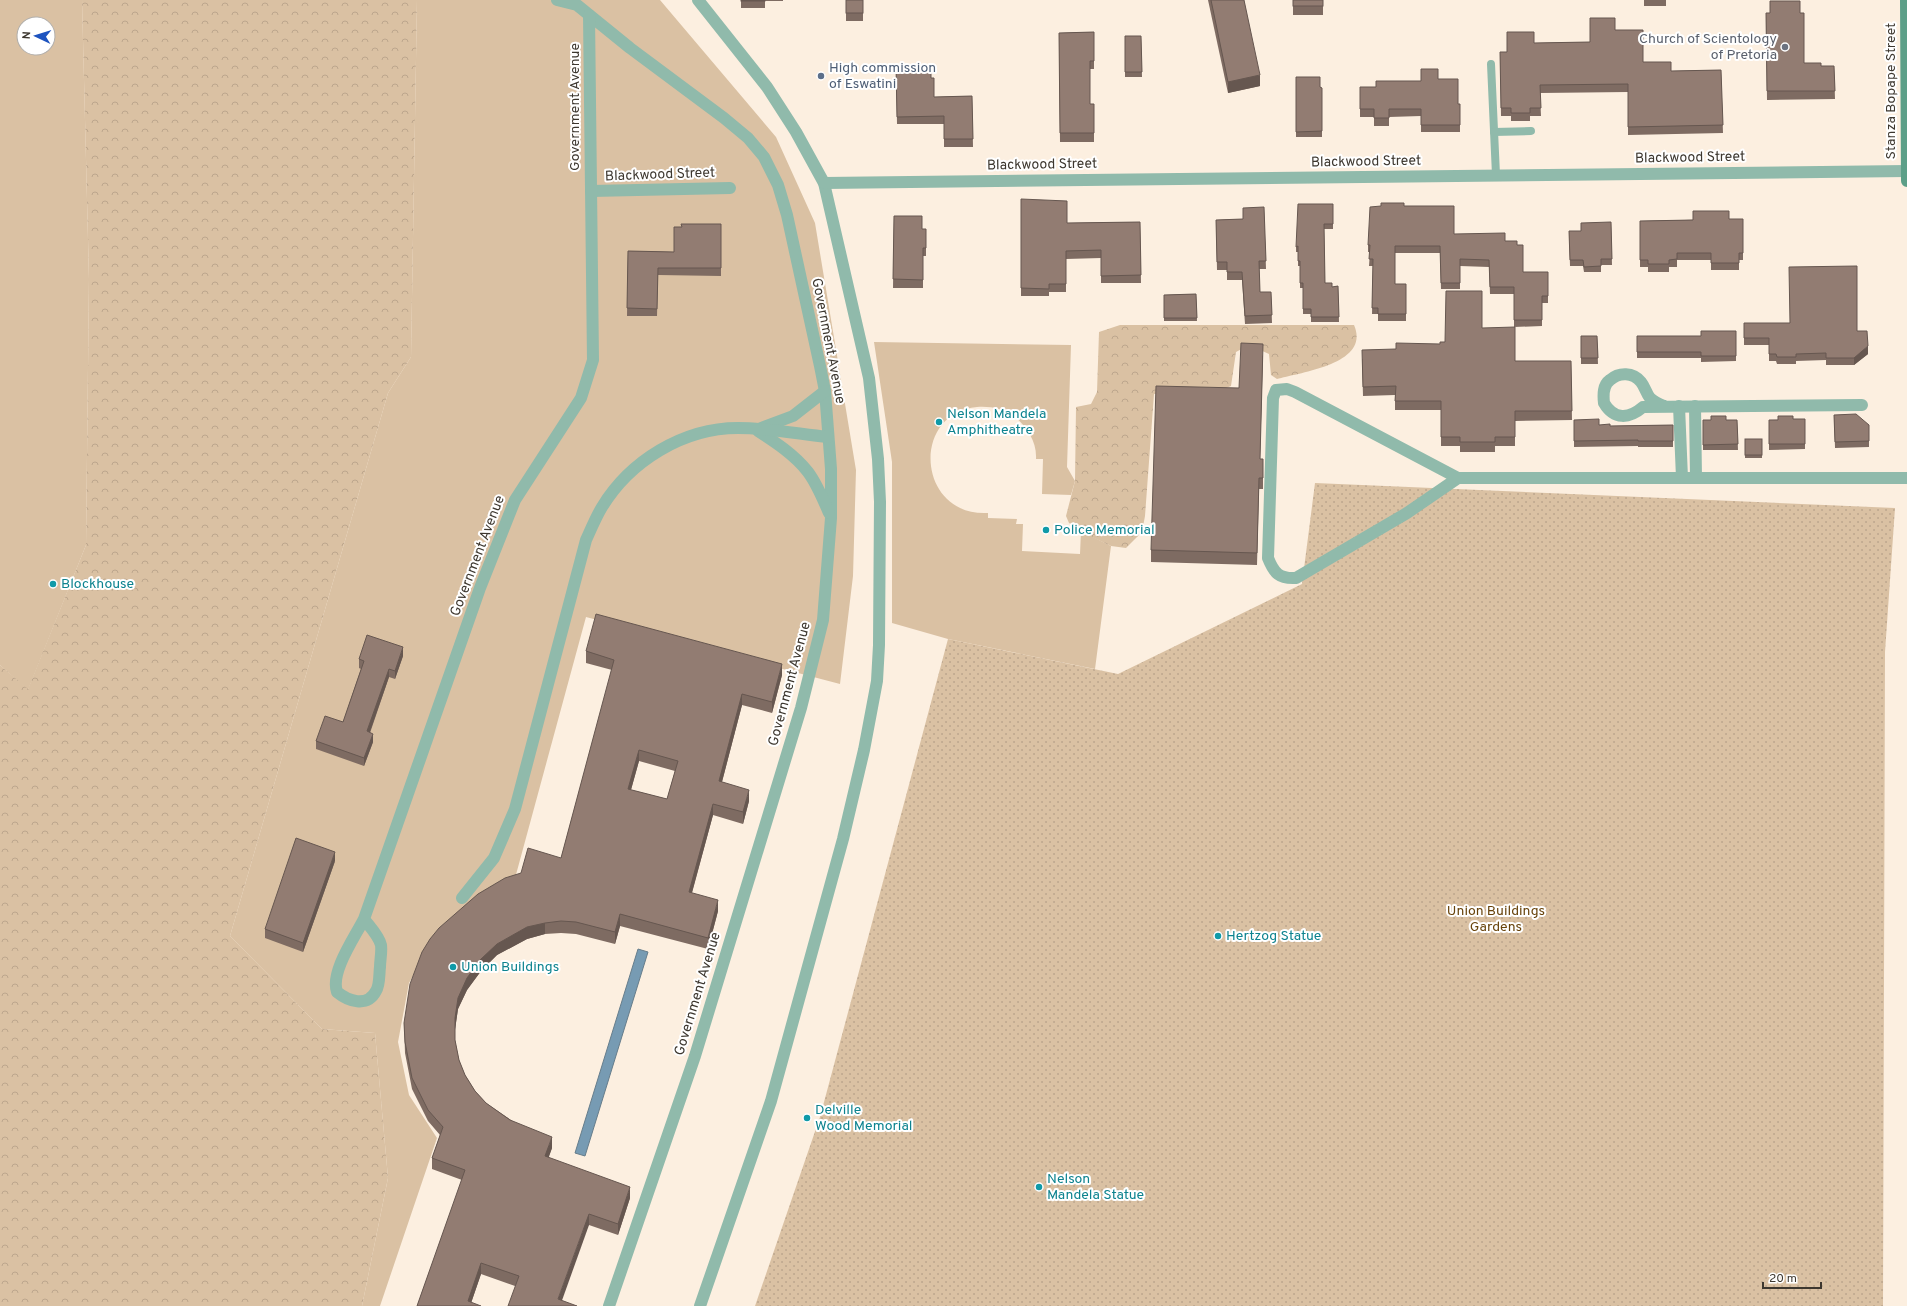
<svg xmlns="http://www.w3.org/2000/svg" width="1907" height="1306" font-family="Overpass,sans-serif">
	<defs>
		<pattern id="forest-crowns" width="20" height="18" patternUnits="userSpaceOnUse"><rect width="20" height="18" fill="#dac1a3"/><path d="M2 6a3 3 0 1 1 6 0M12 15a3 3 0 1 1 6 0" fill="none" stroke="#bca68d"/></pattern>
		<pattern id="garden-dots" width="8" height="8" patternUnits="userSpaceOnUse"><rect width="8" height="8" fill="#dac1a3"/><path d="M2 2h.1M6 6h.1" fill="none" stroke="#bca68d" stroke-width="1.8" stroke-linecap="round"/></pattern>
	</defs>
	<rect width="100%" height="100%" fill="#fcefe0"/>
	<g fill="#dac1a3" fill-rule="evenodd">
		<path d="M 0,0 L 82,0 L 89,279 L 86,545 L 28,690 L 0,665 ZM 24,24 L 48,24 L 48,48 L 24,48 Z"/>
		<path d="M 417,0 L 660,0 L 776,137 L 815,223 L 856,470 L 853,576 L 840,684 L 586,617 L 514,882 L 435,935 L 409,983 L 398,1042 L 409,1095 L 437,1138 L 380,1306 L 362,1306 L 388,1178 L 375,1033 L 322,1029 L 230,936 L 388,393 L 411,357 Z"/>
		<path d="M 874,342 L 1071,345 L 1067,467 L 1075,481 L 1071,495 L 1042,494 L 1043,459 L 1036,459 C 1037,442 1027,427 1015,417 C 1004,409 991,406 977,407 C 910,413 917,517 988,513 L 988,518 L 1017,519 L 1016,524 L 1023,524 L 1022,551 L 1080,554 L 1081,531 L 1111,546 L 1095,669 L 948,639 L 892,623 L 892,462 Z"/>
	</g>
	<g fill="url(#forest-crowns)">
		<path d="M 82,0 L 417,0 L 411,357 L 388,393 L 230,936 L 322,1029 L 375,1033 L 388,1178 L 362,1306 L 0,1306 L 0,665 L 28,689 L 86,545 L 89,279 Z"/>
		<path d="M 1120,325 L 1354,325 C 1371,364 1301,372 1277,379 L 1271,375 L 1269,354 L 1249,345 L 1236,352 L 1231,386 L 1216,392 L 1154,394 L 1145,516 L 1142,532 L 1126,548 L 1111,546 L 1090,536 L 1069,523 L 1066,516 L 1075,481 L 1076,407 L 1091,404 L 1097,392 L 1099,332 Z"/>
	</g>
	<path fill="url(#garden-dots)" d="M 1315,483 L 1895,508 L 1885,652 L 1883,1306 L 755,1306 L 820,1117 L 948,639 L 1118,674 L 1302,584 Z"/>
	<path fill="#779bb3" stroke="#667d8b" d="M 638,949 L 648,952 L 585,1156 L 575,1153 Z"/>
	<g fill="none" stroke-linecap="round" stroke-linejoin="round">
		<g stroke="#90baab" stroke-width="8">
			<path d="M 1491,64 L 1496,175"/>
			<path d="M 1494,132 L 1531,131"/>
		</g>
		<g stroke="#90baab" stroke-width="12">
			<path d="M 557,0 L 577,5 L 630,48 L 724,118 L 748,138 L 764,157 L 778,185 L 787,215 L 820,366 L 825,391 L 831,469 L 831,518 L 823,620 L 801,708 L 695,1056 L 609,1306"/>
			<path d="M 698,0 L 767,87 L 796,132 L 824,183 L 869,378 L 878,459 L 880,502 L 879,645 L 877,681 L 864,750 L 843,839 L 771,1101 L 700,1306"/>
			<path d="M 824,183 L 1907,171"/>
			<path d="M 591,191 L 730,188"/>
			<path d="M 1664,406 C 1659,404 1654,402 1650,398 C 1646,393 1645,387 1641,382 C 1633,372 1619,372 1610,380 C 1603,385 1603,394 1604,403 C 1614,420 1629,419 1643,407 L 1862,405"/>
			<path d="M 1679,406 L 1682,478"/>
			<path d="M 1695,406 L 1696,478"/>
			<path d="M 761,428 L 793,416 L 825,391"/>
			<path d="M 758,431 C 775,442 795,455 808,472 C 817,484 823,499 829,513"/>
			<path d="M 1458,478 L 1407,513 L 1296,578 C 1279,579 1274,573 1268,558 L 1273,398 L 1276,390 L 1287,389 L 1295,392 L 1458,478 L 1907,478"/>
			<path d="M 462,898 L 494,858 L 515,809 L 586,540 C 591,529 596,517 602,507 C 630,461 683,428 738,428 C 768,428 799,434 828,437"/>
			<path d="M 364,919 C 370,927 379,936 381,945 C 382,952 380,960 380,967 C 379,974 380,985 376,991 C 367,1008 348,1001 337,992 C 330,972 355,937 364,919 L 480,588 L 515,500 L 581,398 L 593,360 L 589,15"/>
		</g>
		<path stroke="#5c9f88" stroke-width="12" d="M 1906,0 L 1907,181"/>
	</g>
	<g fill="#7e6b62" fill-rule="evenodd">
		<path d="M 741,0 L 783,0 L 783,1 L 765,1 L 765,8 L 741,8 Z"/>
		<rect x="846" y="0" width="17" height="21"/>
		<path d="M 1208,0 L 1244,0 L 1260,86 L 1228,93 Z"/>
		<rect x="1293" y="0" width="30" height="15"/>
		<rect x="1644" y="0" width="22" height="6"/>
		<path d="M 1766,13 L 1800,13 L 1804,63 L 1821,66 L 1834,66 L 1835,99 L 1767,100 Z"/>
		<path d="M 1615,30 L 1643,62 L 1671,71 L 1721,70 L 1723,133 L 1628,135 L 1628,92 L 1540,93 L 1541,116 L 1530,116 L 1530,121 L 1511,121 L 1511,116 L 1501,116 L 1500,52 L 1507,52 L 1534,43 L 1590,42 Z"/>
		<path d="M 1094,32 L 1094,69 L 1090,69 L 1090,104 L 1094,104 L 1094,142 L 1060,142 L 1059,33 Z"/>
		<path d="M 1125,36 L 1141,36 L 1142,77 L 1125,77 Z"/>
		<path d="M 896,66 L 931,78 L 934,97 L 972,96 L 973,147 L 944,147 L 944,124 L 897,124 Z"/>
		<path d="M 1296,77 L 1320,87 L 1322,88 L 1322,137 L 1296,137 Z"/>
		<path d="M 1438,79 L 1458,104 L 1460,104 L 1460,132 L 1421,132 L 1421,116 L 1389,117 L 1389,126 L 1374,126 L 1374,117 L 1360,117 L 1360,87 L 1376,87 Z"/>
		<path d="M 1021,199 L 1067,223 L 1140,222 L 1141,283 L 1101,283 L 1101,258 L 1066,259 L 1066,292 L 1049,292 L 1049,296 L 1021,296 Z"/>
		<path d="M 1333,204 L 1333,229 L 1324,229 L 1325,283 L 1332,287 L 1338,286 L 1339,322 L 1311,322 L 1311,314 L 1303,314 L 1303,288 L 1300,288 L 1300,266 L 1298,266 L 1298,252 L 1296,252 L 1296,247 Z"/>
		<path d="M 1264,207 L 1266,269 L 1259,269 L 1260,292 L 1271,292 L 1272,323 L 1245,324 L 1242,280 L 1227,280 L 1227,270 L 1217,270 L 1216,220 L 1243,219 Z"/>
		<path d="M 894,216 L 922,229 L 926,229 L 926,256 L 923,256 L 923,288 L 893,288 Z"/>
		<path d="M 1729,219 L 1743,219 L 1743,260 L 1739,260 L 1739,270 L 1711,270 L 1711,260 L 1677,260 L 1677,267 L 1669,267 L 1669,272 L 1648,272 L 1648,267 L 1640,267 L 1640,221 Z"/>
		<path d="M 1611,222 L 1612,265 L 1601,265 L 1601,272 L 1584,272 L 1583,266 L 1570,266 L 1569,231 L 1581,231 Z"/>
		<path d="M 721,224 L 721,276 L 658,275 L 657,316 L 627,316 L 628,251 L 674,252 L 682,227 Z"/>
		<path d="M 1454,234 L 1505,241 L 1517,245 L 1523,272 L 1548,272 L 1548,303 L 1542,303 L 1542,326 L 1514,327 L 1514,294 L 1490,294 L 1489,267 L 1460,266 L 1460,289 L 1441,289 L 1440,253 L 1395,253 L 1395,284 L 1406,284 L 1406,321 L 1378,321 L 1378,314 L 1372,314 L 1373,266 L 1369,266 L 1370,252 L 1368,252 L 1368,245 Z"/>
		<path d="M 1196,294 L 1197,321 L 1164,321 L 1164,295 Z"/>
		<path d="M 1744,323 L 1857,331 L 1868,354 L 1854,365 L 1826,365 L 1826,360 L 1796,361 L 1796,364 L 1777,364 L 1776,361 L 1769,361 L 1769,345 L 1744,345 Z"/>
		<path d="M 1482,328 L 1515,361 L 1571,361 L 1572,420 L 1515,421 L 1515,446 L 1495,446 L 1495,452 L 1460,452 L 1460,446 L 1441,446 L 1441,410 L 1395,410 L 1395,395 L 1363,396 L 1362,359 L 1396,349 L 1440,344 Z"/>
		<path d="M 1736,331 L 1736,361 L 1701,362 L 1701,358 L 1637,358 L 1637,336 L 1701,336 Z"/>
		<path d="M 1581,336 L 1597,336 L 1598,364 L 1581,364 Z"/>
		<path d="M 1263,355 L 1260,459 L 1263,471 L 1263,489 L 1259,489 L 1257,565 L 1151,562 L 1151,550 L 1239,388 Z"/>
		<path d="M 1834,415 L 1869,425 L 1869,447 L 1835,448 Z"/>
		<path d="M 1805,419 L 1805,449 L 1769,450 L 1769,420 Z"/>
		<path d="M 1574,420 L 1599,425 L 1610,426 L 1673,425 L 1673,447 L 1638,447 L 1638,446 L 1574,447 Z"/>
		<path d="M 1703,420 L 1737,420 L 1738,450 L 1703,450 Z"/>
		<rect x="1745" y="439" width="17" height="19"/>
		<path d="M 586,651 L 782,675 L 772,713 L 742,705 L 722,782 L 749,801 L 743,824 L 713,815 L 692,893 L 718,911 L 708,949 L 620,926 L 615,944 L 576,934 L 561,933 L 545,934 L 527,939 L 497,955 L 481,971 L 467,990 L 458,1009 L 455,1029 L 455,1040 L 459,1060 L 465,1075 L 475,1091 L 486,1103 L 552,1148 L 548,1158 L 630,1198 L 618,1235 L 589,1225 L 515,1286 L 481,1274 L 471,1303 L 417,1306 L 462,1180 L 432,1169 L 432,1158 L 440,1135 L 428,1121 L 412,1089 L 405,1053 L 404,1023 L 521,873 L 561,858 L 612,670 L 586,663 ZM 639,761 L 675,771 L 667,799 L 631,790 Z"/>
		<path d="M 403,656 L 395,679 L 389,677 L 370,733 L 373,742 L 364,766 L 316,749 L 316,741 L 343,722 L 361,669 L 359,668 L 359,659 Z"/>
		<path d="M 335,861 L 303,952 L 265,938 L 265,929 Z"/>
	</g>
	<g fill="#665750">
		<path d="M 1260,75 L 1260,86 L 1228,93 L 1228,82 Z"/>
		<path d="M 1868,346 L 1868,354 L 1854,365 L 1854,358 Z"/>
		<path d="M 403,647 L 403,656 L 395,679 L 395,671 Z"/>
		<path d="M 782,664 L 782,675 L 772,713 L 772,702 Z"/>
		<path d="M 389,669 L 389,677 L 367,740 L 367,731 Z"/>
		<path d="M 742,694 L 742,705 L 719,793 L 719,781 Z"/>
		<path d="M 373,734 L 373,742 L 364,766 L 364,758 Z"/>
		<path d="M 639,750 L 639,761 L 628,800 L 628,789 Z"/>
		<path d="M 749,790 L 749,801 L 743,824 L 743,812 Z"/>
		<path d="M 713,804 L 713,815 L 689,903 L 689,892 Z"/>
		<path d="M 335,852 L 335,861 L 303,952 L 303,943 Z"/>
		<path d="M 718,900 L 718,911 L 708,949 L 708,938 Z"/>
		<path d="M 620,914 L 620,926 L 615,944 L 615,932 Z"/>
		<path d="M 545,923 L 545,934 L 527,939 L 497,955 L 481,971 L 467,990 L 458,1009 L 455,1030 L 455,1018 L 458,998 L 467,978 L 481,959 L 497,944 L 527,927 Z"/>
		<path d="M 552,1137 L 552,1148 L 545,1168 L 545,1156 Z"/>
		<path d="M 630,1187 L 630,1198 L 618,1235 L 618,1224 Z"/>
		<path d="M 589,1214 L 589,1225 L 560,1306 L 558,1299 Z"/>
		<path d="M 481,1263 L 481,1274 L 470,1306 L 468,1301 Z"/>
	</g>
	<g fill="#927c72" stroke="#665750" fill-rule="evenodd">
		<rect x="741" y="0" width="24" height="1"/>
		<rect x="846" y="0" width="17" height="13"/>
		<path d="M 1211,0 L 1244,0 L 1260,75 L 1228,82 Z"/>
		<rect x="1293" y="0" width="30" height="6"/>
		<path d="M 1770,1 L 1800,1 L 1800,13 L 1804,13 L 1804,63 L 1821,63 L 1821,66 L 1834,66 L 1835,91 L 1767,91 L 1766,13 L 1770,13 Z"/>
		<path d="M 1590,18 L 1615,18 L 1615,30 L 1643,30 L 1643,62 L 1671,62 L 1671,71 L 1721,70 L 1723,125 L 1628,127 L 1628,84 L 1540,85 L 1541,108 L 1530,108 L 1530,113 L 1511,113 L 1511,108 L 1501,108 L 1500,52 L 1507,52 L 1507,32 L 1534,32 L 1534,43 L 1590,42 Z"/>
		<path d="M 1094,32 L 1094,61 L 1090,61 L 1090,104 L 1094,104 L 1094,133 L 1060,133 L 1059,33 Z"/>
		<path d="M 1125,36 L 1141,36 L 1142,72 L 1125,72 Z"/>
		<path d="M 896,66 L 931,66 L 931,78 L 934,78 L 934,97 L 972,96 L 973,139 L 944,139 L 944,116 L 897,117 Z"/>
		<path d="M 1421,69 L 1438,69 L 1438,79 L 1458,79 L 1458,104 L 1460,104 L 1460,125 L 1421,125 L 1421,109 L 1389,109 L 1389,118 L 1374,118 L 1374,109 L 1360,109 L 1360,87 L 1376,87 L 1376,81 L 1421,81 Z"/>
		<path d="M 1296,77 L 1320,77 L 1320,87 L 1322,88 L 1322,131 L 1296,132 Z"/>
		<path d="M 1021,199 L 1067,201 L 1067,223 L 1140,222 L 1141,275 L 1101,276 L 1101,250 L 1066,251 L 1066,284 L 1049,284 L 1049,289 L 1021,288 Z"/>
		<path d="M 1381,203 L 1404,203 L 1404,206 L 1454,206 L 1454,234 L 1505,233 L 1505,241 L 1517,241 L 1517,245 L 1523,245 L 1523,272 L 1548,272 L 1548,296 L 1542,296 L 1542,320 L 1514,320 L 1514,287 L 1490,287 L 1489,260 L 1460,259 L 1460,283 L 1441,283 L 1440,246 L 1395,246 L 1395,284 L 1406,284 L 1406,314 L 1378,314 L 1378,308 L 1372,308 L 1373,259 L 1369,259 L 1370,245 L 1368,245 L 1370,207 L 1381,206 Z"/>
		<path d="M 1298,204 L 1333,204 L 1333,224 L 1324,224 L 1325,283 L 1332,283 L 1332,287 L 1338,286 L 1339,317 L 1311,317 L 1311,309 L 1303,309 L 1303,283 L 1300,283 L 1300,261 L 1298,261 L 1298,246 L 1296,247 Z"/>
		<path d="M 1264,207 L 1266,261 L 1259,261 L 1260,292 L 1271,292 L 1272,315 L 1245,316 L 1242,272 L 1227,272 L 1227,262 L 1217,262 L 1216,220 L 1243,219 L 1243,208 Z"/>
		<path d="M 1693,211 L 1729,211 L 1729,219 L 1743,219 L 1743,253 L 1739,253 L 1739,263 L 1711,263 L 1711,253 L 1677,253 L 1677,259 L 1669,260 L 1669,264 L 1648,264 L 1648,260 L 1640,260 L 1640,221 L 1693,220 Z"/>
		<path d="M 894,216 L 922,216 L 922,229 L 926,229 L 926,248 L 923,248 L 923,280 L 893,279 Z"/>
		<path d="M 1611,222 L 1612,259 L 1601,259 L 1601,266 L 1584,267 L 1583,260 L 1570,260 L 1569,231 L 1581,231 L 1581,223 Z"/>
		<path d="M 681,224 L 721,224 L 721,268 L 658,268 L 657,309 L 627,308 L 628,251 L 674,252 L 674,227 L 682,227 Z"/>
		<path d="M 1857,266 L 1857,331 L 1867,331 L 1868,346 L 1854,358 L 1826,358 L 1826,353 L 1796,354 L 1796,357 L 1777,357 L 1776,354 L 1769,354 L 1769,338 L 1744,338 L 1744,323 L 1790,323 L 1789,267 Z"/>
		<path d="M 1446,291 L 1482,291 L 1482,328 L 1515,327 L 1515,361 L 1571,361 L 1572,411 L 1515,411 L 1515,437 L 1495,437 L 1495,442 L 1460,442 L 1460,437 L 1441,437 L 1441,401 L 1395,401 L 1396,386 L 1363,387 L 1362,350 L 1396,349 L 1396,343 L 1440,344 L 1440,342 L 1445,342 Z"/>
		<path d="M 1196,294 L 1197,318 L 1164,318 L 1164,295 Z"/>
		<path d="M 1701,331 L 1736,331 L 1736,356 L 1701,356 L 1701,352 L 1637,352 L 1637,336 L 1701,336 Z"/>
		<path d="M 1581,336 L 1597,336 L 1598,358 L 1581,358 Z"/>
		<path d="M 1241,343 L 1263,344 L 1260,459 L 1263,459 L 1263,478 L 1259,478 L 1257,553 L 1151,550 L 1156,386 L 1239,388 Z"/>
		<path d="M 1856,414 L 1869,425 L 1869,441 L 1835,442 L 1834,415 Z"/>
		<path d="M 1711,416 L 1726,416 L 1726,420 L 1737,420 L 1738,444 L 1703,445 L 1703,420 L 1711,420 Z"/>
		<path d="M 1778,416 L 1793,416 L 1793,419 L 1805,419 L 1805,444 L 1769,444 L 1769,420 L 1778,420 Z"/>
		<path d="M 1599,419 L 1599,425 L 1610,424 L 1610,426 L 1673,425 L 1673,441 L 1638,441 L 1638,440 L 1574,441 L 1574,420 Z"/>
		<rect x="1745" y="439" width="17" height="16"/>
		<path d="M 596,614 L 782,664 L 772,702 L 742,694 L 719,781 L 749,790 L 743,812 L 713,804 L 689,892 L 718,900 L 708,938 L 620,914 L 615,932 L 576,922 L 561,921 L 545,923 L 527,927 L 497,944 L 481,959 L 467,978 L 458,998 L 455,1018 L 455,1040 L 459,1060 L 465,1075 L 475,1091 L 486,1103 L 510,1120 L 552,1137 L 545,1156 L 630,1187 L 618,1224 L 589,1214 L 558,1299 L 577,1306 L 508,1306 L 519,1276 L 481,1263 L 468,1301 L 481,1306 L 417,1306 L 465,1170 L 432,1158 L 443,1127 L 428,1110 L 412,1078 L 405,1042 L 404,1023 L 410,984 L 422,952 L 430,939 L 439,928 L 478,894 L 505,878 L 521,873 L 528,848 L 561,858 L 614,660 L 586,651 ZM 639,750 L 678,761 L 667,799 L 628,789 Z"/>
		<path d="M 367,635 L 403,647 L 395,671 L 389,669 L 367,731 L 373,734 L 364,758 L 316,741 L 325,716 L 343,722 L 364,661 L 359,659 Z"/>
		<path d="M 296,838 L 335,852 L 303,943 L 265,929 Z"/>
	</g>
	<circle fill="#6b7280" stroke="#fff" stroke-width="1.5" cx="1785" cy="47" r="4"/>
	<circle fill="#5c6f8a" stroke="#fff" stroke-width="1.5" cx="821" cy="76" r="4"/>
	<g fill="#0f9aa8" stroke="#fff" stroke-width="1.5">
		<circle cx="939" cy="422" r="4"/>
		<circle cx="1046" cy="530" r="4"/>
		<circle cx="53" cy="584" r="4"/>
		<circle cx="1218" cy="936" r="4"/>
		<circle cx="453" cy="967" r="4"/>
		<circle cx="807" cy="1118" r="4"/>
		<circle cx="1039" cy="1187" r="4"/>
	</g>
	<g text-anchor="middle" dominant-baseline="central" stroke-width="4" stroke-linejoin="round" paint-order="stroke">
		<g font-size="14" fill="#5b616d" stroke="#fff" text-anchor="end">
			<text x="1777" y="39">Church of Scientology<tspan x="1777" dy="16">of Pretoria</tspan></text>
		</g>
		<g font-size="14" fill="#4e5e75" stroke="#fff" text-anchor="start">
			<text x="829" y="68">High commission<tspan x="829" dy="16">of Eswatini</tspan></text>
		</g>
		<g font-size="14" fill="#3d372f" stroke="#fff">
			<text transform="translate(1891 91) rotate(-90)">Stanza Bopape Street</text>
			<text transform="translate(575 107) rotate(-90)">Government Avenue</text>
			<text transform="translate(1690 158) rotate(-1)">Blackwood Street</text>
			<text transform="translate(1366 162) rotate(-1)">Blackwood Street</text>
			<text transform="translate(1042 165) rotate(-1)">Blackwood Street</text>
			<text transform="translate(660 175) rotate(-2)">Blackwood Street</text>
			<text transform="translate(828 341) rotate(79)">Government Avenue</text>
			<text transform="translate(478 556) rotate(-69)">Government Avenue</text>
			<text transform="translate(790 684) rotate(-75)">Government Avenue</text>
			<text transform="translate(698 994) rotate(-73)">Government Avenue</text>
		</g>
		<g font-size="14" fill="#0d838f" stroke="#fff" text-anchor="start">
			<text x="947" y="414">Nelson Mandela<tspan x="947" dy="16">Amphitheatre</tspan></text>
			<text x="1054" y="530">Police Memorial</text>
			<text x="61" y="584">Blockhouse</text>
			<text x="1226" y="936">Hertzog Statue</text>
			<text x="461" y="967">Union Buildings</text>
			<text x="815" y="1110">Delville<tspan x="815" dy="16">Wood Memorial</tspan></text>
			<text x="1047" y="1179">Nelson<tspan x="1047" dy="16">Mandela Statue</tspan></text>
		</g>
		<g font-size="14" fill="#68430b" stroke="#fff">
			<text x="1496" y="911">Union Buildings<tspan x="1496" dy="16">Gardens</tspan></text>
		</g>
	</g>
	<g transform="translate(36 36) rotate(274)"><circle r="19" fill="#ffffff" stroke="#b1afac"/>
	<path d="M0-3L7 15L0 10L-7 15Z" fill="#1d53bf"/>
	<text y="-6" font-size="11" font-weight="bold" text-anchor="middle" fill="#3d372f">N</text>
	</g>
	<path d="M1763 1282v6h58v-6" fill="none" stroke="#3d372f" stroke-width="2"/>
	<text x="1769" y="1282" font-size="12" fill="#3d372f" stroke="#ffffff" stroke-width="3" paint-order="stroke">20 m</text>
</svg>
